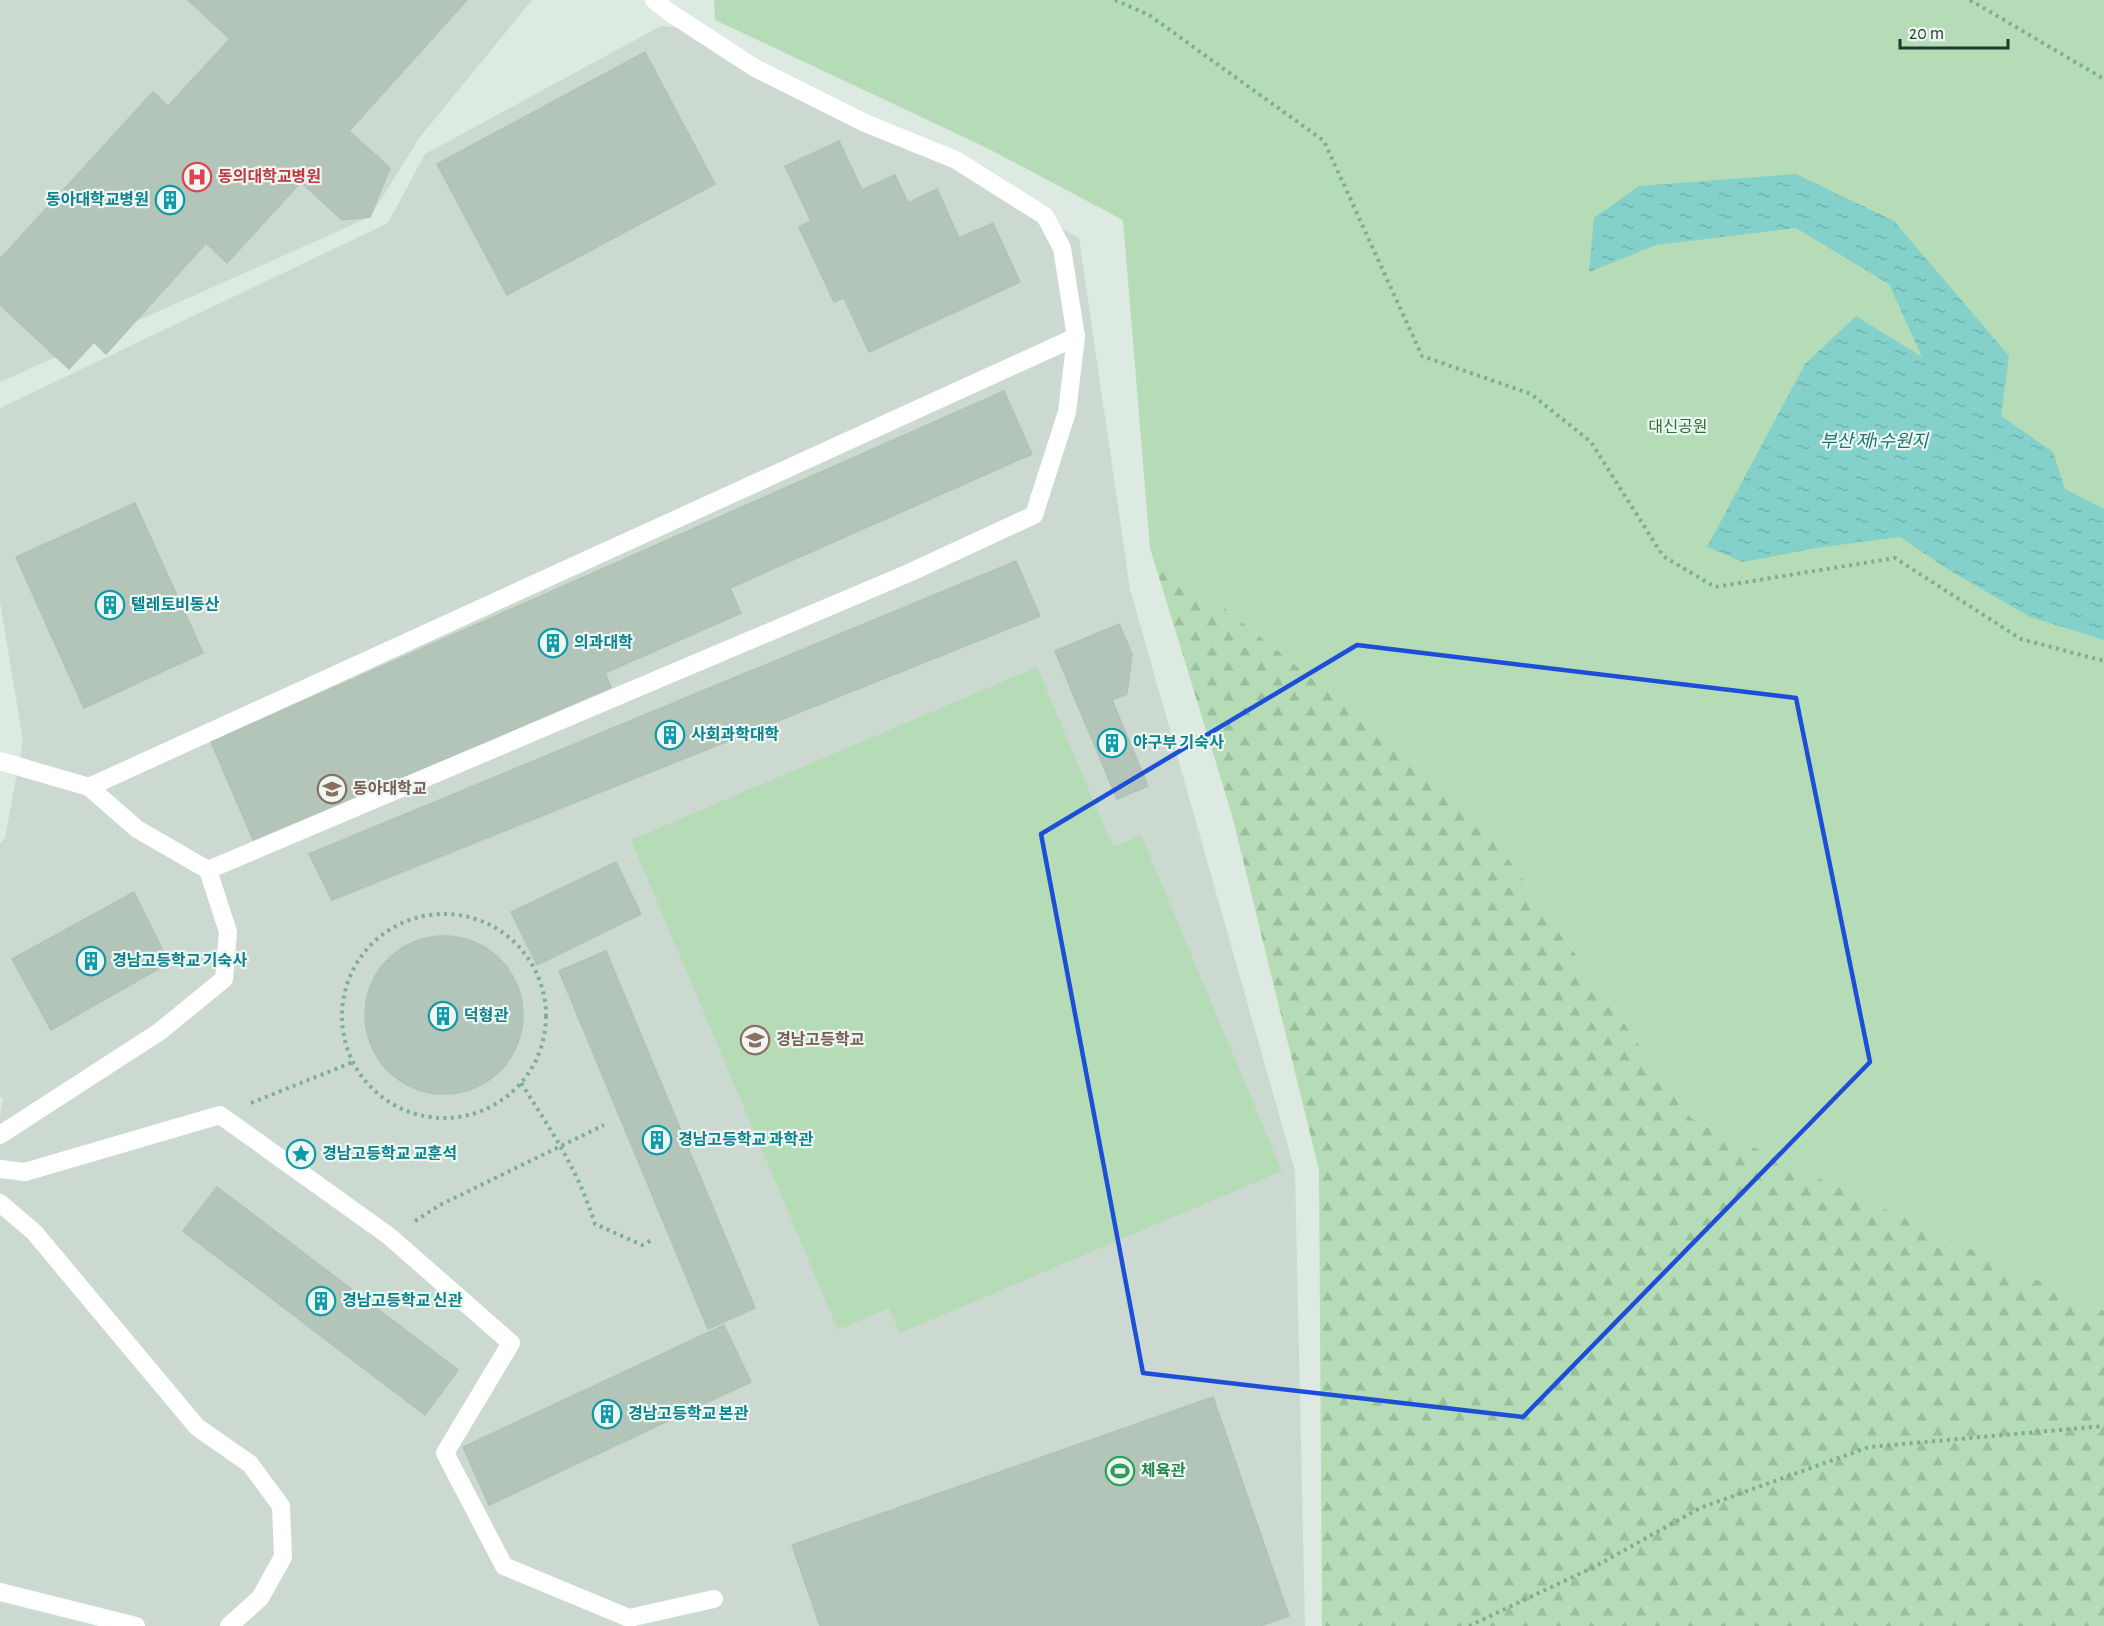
<svg xmlns="http://www.w3.org/2000/svg" width="2104" height="1626" font-family="'Alegreya Sans','Noto Sans KR',sans-serif">
	<defs>
		<pattern id="forest-firs" width="22" height="20" patternUnits="userSpaceOnUse" patternTransform="scale(1.5)"><rect width="22" height="20" fill="#b5dcb6"/><path d="M5 1l3.5 6h-7zM16 11l3.5 6h-7z" fill="#9bbe9d"/></pattern>
		<pattern id="water-ripples" width="26" height="14" patternUnits="userSpaceOnUse" patternTransform="scale(1.5)"><rect width="26" height="14" fill="#83d1ca"/><path d="M2 4q2-2 4 0t4 0M15 11q2-2 4 0t4 0" fill="none" stroke="#71b4ae"/></pattern>
	</defs>
	<rect width="100%" height="100%" fill="#ddeae1"/>
	<g fill="#cbd9d0">
		<path d="M 0,0 L 532,0 L 420,137 L 370,217 L 0,382 Z"/>
		<path d="M 661,26 L 704,31 L 1079,238 L 1130,589 L 1295,1171 L 1305,1626 L 0,1626 L 0,1115 L 3,1098 L 0,1097 L 0,844 L 5,838 L 23,741 L 0,602 L 0,408 L 388,223 L 425,154 Z"/>
	</g>
	<path fill="url(#forest-firs)" d="M 1150,548 L 1472,807 L 1691,1118 L 2104,1311 L 2104,1626 L 1322,1626 L 1319,1170 L 1232,815 Z"/>
	<g fill="#b5dcb6">
		<path d="M 714,0 L 2104,0 L 2104,1311 L 1691,1118 L 1472,807 L 1150,548 L 1123,220 L 987,148 L 715,20 Z"/>
		<path d="M 1037,667 L 1113,847 L 1141,835 L 1282,1171 L 900,1333 L 889,1308 L 838,1330 L 631,840 Z"/>
	</g>
	<path fill="url(#water-ripples)" d="M 1796,174 L 1894,221 L 2009,356 L 2001,416 L 2053,452 L 2065,489 L 2104,509 L 2104,640 L 2030,617 L 1949,570 L 1900,537 L 1816,548 L 1743,562 L 1707,547 L 1805,364 L 1856,316 L 1922,357 L 1889,284 L 1796,228 L 1656,245 L 1589,272 L 1594,218 L 1639,186 Z"/>
	<g fill="#b3c4b9" stroke="#b0c3b6" stroke-width="1.5">
		<path d="M 188,0 L 467,0 L 349,131 L 390,168 L 370,217 L 342,220 L 301,182 L 227,263 L 206,243 L 106,354 L 94,342 L 69,369 L 0,305 L 0,259 L 153,92 L 168,106 L 230,39 Z"/>
		<path d="M 645,52 L 715,184 L 507,295 L 437,164 Z"/>
		<path d="M 839,141 L 862,190 L 895,175 L 908,203 L 937,189 L 959,238 L 993,223 L 1020,282 L 869,352 L 844,298 L 834,302 L 799,227 L 811,221 L 785,166 Z"/>
		<path d="M 1004,391 L 1032,454 L 730,588 L 741,613 L 605,673 L 611,687 L 255,844 L 211,742 Z"/>
		<path d="M 135,503 L 203,653 L 84,708 L 16,557 Z"/>
		<path d="M 1016,561 L 1040,616 L 332,900 L 309,854 Z"/>
		<path d="M 1119,624 L 1132,654 L 1127,694 L 1112,700 L 1148,786 L 1117,799 L 1055,651 Z"/>
		<path d="M 616,862 L 641,914 L 537,965 L 511,912 Z"/>
		<path d="M 134,892 L 169,963 L 51,1030 L 12,959 Z"/>
		<circle cx="444" cy="1015" r="79"/>
		<path d="M 606,951 L 755,1308 L 708,1329 L 559,971 Z"/>
		<path d="M 217,1187 L 458,1370 L 425,1415 L 183,1231 Z"/>
		<path d="M 724,1325 L 751,1382 L 489,1505 L 463,1447 Z"/>
		<path d="M 1213,1397 L 1289,1616 L 1260,1626 L 820,1626 L 792,1545 Z"/>
	</g>
	<g fill="none" stroke-linecap="round" stroke-linejoin="round">
		<g stroke="#7dae93" stroke-width="4" stroke-dasharray="3 4.5" stroke-linecap="butt">
			<path d="M 1115,0 L 1149,15 L 1324,141 L 1422,356 L 1531,394 L 1591,442 L 1663,556 L 1715,587 L 1895,558 L 2021,639 L 2104,661"/>
			<path d="M 1970,0 L 2104,79"/>
			<circle cx="444" cy="1016" r="102"/>
			<path d="M 521,1083 C 551,1130 578,1170 595,1224 L 642,1245 L 654,1239"/>
			<path d="M 251,1103 L 353,1062"/>
			<path d="M 415,1221 L 440,1205 L 604,1125"/>
			<path d="M 1469,1626 L 1596,1566 L 1700,1508 L 1869,1447 L 2104,1426"/>
		</g>
		<g stroke="#fff" stroke-width="18">
			<path d="M 0,761 L 89,787 L 137,829 L 208,870 L 911,572 L 1034,515 L 1067,412 L 1076,337 L 1062,248 L 1045,216 L 956,160 L 865,123 L 755,68 L 669,12 L 654,0"/>
			<path d="M 89,787 L 1076,337"/>
			<path d="M 0,1135 L 159,1032 L 224,979 L 228,932 L 208,870"/>
			<path d="M 0,1169 L 25,1172 L 220,1115 L 389,1236 L 511,1343 L 445,1453 L 504,1566 L 629,1618 L 714,1599"/>
			<path d="M 0,1203 L 34,1232 L 197,1427 L 250,1464 L 281,1506 L 283,1557 L 260,1598 L 229,1626"/>
			<path d="M 0,1592 L 136,1626"/>
		</g>
	</g>
	<path fill="none" stroke="#1d4ed8" stroke-width="4.5" stroke-linejoin="round" d="M 1357,645 L 1796,698 L 1870,1062 L 1523,1417 L 1143,1373 L 1041,834 Z"/>
	<defs>
		<g id="hospital-ring" transform="scale(1.5)"><circle r="9.5" fill="#edf6f0" stroke="#e0444e" stroke-width="1.5"/><path d="M-5-5h3v3.5h4V-5h3V5h-3V1.5h-4V5h-3Z" fill="#e0444e"/></g>
		<g id="building-ring" transform="scale(1.5)"><circle r="9.5" fill="#edf6f0" stroke="#0f9aa8" stroke-width="1.5"/><path d="M-4-6H4V6H1V3H-1V6H-4ZM-2.5-4.3h1.7v1.8h-1.7ZM.8-4.3h1.7v1.8H.8ZM-2.5-1h1.7V.8h-1.7ZM.8-1h1.7V.8H.8Z" fill="#0f9aa8"/></g>
		<g id="university-ring" transform="scale(1.5)"><circle r="9.5" fill="#edf6f0" stroke="#8d6e63" stroke-width="1.5"/><path d="M0-5L7-2L0 1L-7-2ZM-4 1L0 2.5L4 1V4Q0 6-4 4Z" fill="#8d6e63"/></g>
		<g id="school-ring" transform="scale(1.5)"><circle r="9.5" fill="#edf6f0" stroke="#8d6e63" stroke-width="1.5"/><path d="M0-5L7-2L0 1L-7-2ZM-4 1L0 2.5L4 1V4Q0 6-4 4Z" fill="#8d6e63"/></g>
		<g id="sight-ring" transform="scale(1.5)"><circle r="9.5" fill="#edf6f0" stroke="#0f9aa8" stroke-width="1.5"/><path d="M0-6L1.8-2.2L6-1.7L2.9 1.2L3.7 5.4L0 3.3L-3.7 5.4L-2.9 1.2L-6-1.7L-1.8-2.2Z" fill="#0f9aa8"/></g>
		<g id="stadium-ring" transform="scale(1.5)"><circle r="9.5" fill="#edf6f0" stroke="#2e9e5b" stroke-width="1.5"/><path d="M0-5a6.5 5 0 1 0 0 10a6.5 5 0 1 0 0-10ZM-3.5-1.8h7v3.6h-7Z" fill="#2e9e5b"/></g>
	</defs>
	<g fill-rule="evenodd">
		<use href="#hospital-ring" x="197" y="177"/>
		<use href="#building-ring" x="170" y="200"/>
		<use href="#building-ring" x="110" y="605"/>
		<use href="#building-ring" x="553" y="643"/>
		<use href="#building-ring" x="670" y="735"/>
		<use href="#building-ring" x="1112" y="743"/>
		<use href="#university-ring" x="332" y="789"/>
		<use href="#building-ring" x="91" y="961"/>
		<use href="#building-ring" x="443" y="1016"/>
		<use href="#school-ring" x="755" y="1040"/>
		<use href="#building-ring" x="657" y="1140"/>
		<use href="#sight-ring" x="301" y="1154"/>
		<use href="#building-ring" x="321" y="1301"/>
		<use href="#building-ring" x="607" y="1414"/>
		<use href="#stadium-ring" x="1120" y="1471"/>
	</g>
	<g text-anchor="middle" dominant-baseline="central" stroke-width="4.5" stroke-linejoin="round" paint-order="stroke">
		<g font-size="16" font-weight="bold" fill="#be3a42" stroke="#edf6f0" text-anchor="start">
			<text x="218" y="177">동의대학교병원</text>
		</g>
		<g font-size="16" font-weight="bold" fill="#0d838f" stroke="#edf6f0" text-anchor="start">
			<text x="149" y="200" text-anchor="end">동아대학교병원</text>
			<text x="131" y="605">텔레토비동산</text>
			<text x="574" y="643">의과대학</text>
			<text x="691" y="735">사회과학대학</text>
			<text x="1133" y="743">야구부 기숙사</text>
			<text x="112" y="961">경남고등학교 기숙사</text>
			<text x="464" y="1016">덕형관</text>
			<text x="678" y="1140">경남고등학교 과학관</text>
			<text x="322" y="1154">경남고등학교 교훈석</text>
			<text x="342" y="1301">경남고등학교 신관</text>
			<text x="628" y="1414">경남고등학교 본관</text>
		</g>
		<g font-size="16" fill="#287033" stroke="#edf6f0">
			<text x="1678" y="427">대신공원</text>
		</g>
		<g font-size="16" font-weight="bold" fill="#785e54" stroke="#edf6f0" text-anchor="start">
			<text x="353" y="789">동아대학교</text>
			<text x="776" y="1040">경남고등학교</text>
		</g>
		<g font-size="16" font-weight="bold" fill="#27864d" stroke="#edf6f0" text-anchor="start">
			<text x="1141" y="1471">체육관</text>
		</g>
		<g font-size="18" font-style="italic" fill="#18756f" stroke="#edf6f0">
			<text x="1874" y="442">부산 제1수원지</text>
		</g>
	</g>
	<path d="M1900 39v9h108v-9" fill="none" stroke="#1f392c" stroke-width="3"/>
	<text x="1909" y="39" font-size="18" fill="#1f392c" stroke="#edf6f0" stroke-width="4.5" paint-order="stroke">20 m</text>
</svg>
